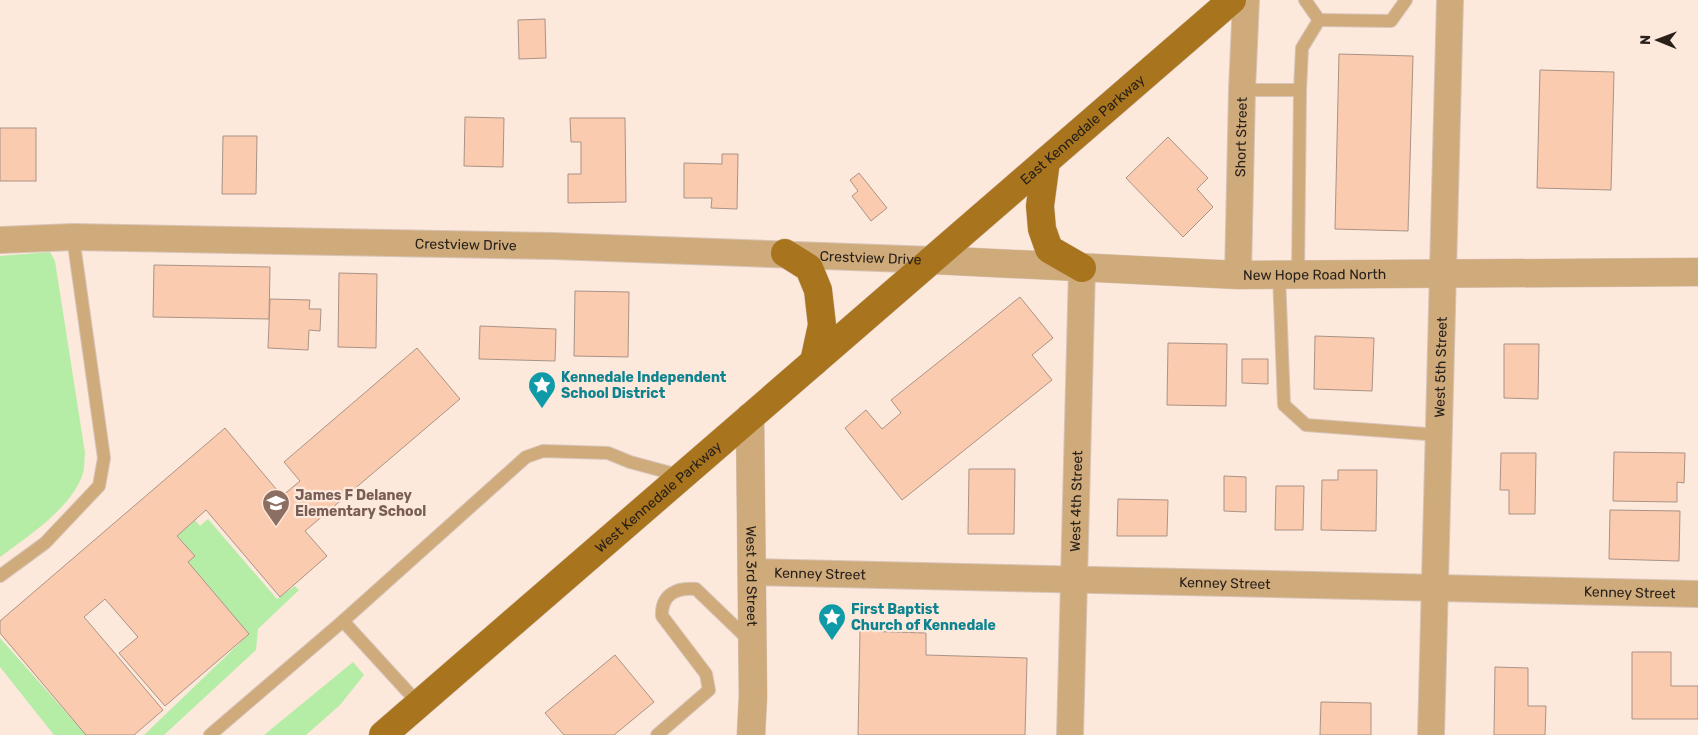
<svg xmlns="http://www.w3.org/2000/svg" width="1698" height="735" font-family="Rubik,sans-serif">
	<rect width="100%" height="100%" fill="#fde8dc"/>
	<g fill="#b5eda7">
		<path d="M 50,252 L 55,261 L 85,453 C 84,460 85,469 82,476 C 70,509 27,537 0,557 L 0,256 Z"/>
		<path d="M 208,519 L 277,599 L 295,586 L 299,590 L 258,629 L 256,650 L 164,735 L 144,735 L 249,634 L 188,562 L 195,556 L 177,536 L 195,520 L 200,526 Z"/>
		<path d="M 0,638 L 86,735 L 54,735 L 0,667 Z"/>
		<path d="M 353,662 L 364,675 L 340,705 L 306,735 L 264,735 Z"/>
	</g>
	<g fill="#fbcbaf" stroke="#aa9385">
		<path d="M 545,19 L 546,58 L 519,59 L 518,20 Z"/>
		<path d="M 1339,54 L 1413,56 L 1408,231 L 1335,229 Z"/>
		<path d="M 1540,70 L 1614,72 L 1611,190 L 1537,188 Z"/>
		<path d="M 465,117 L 504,118 L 503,167 L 464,166 Z"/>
		<path d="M 570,118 L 625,118 L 626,202 L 568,203 L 568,174 L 581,174 L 581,142 L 571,142 Z"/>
		<rect x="0" y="128" width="36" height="53"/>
		<path d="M 223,136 L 257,136 L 256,194 L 222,194 Z"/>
		<path d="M 1168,137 L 1208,178 L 1197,189 L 1213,207 L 1183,237 L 1126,178 Z"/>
		<path d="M 722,154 L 738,154 L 737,209 L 711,208 L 712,198 L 684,198 L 684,163 L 722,164 Z"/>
		<path d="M 859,173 L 887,208 L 871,221 L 852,196 L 858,191 L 850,180 Z"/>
		<path d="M 154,265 L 270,267 L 269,319 L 153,317 Z"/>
		<path d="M 339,273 L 377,274 L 376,348 L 338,347 Z"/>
		<path d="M 575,291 L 629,292 L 628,357 L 574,356 Z"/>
		<path d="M 1020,297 L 1053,338 L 1032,355 L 1052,380 L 902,500 L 845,428 L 866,410 L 882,429 L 901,413 L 891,400 Z"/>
		<path d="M 270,299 L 310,300 L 309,309 L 321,309 L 320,331 L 309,330 L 308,350 L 268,348 Z"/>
		<path d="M 480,326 L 556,329 L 555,361 L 479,359 Z"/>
		<path d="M 1315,336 L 1374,338 L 1372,391 L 1314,389 Z"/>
		<path d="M 1168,343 L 1227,344 L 1226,406 L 1167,405 Z"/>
		<path d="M 1504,344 L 1539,344 L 1538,399 L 1504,398 Z"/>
		<path d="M 417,348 L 460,399 L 305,531 L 327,556 L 280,597 L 206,510 L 177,536 L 195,556 L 188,562 L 249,634 L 165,706 L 119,653 L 138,637 L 105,599 L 84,617 L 163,710 L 134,735 L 86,735 L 0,633 L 0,621 L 225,428 L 282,496 L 300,481 L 284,462 Z"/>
		<path d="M 1242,359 L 1268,359 L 1268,384 L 1242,383 Z"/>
		<path d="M 1614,452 L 1685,453 L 1684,483 L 1677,482 L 1677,502 L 1613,501 Z"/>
		<path d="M 1501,453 L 1536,453 L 1535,514 L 1509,514 L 1509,490 L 1500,490 Z"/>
		<path d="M 969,469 L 1015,469 L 1014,534 L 968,534 Z"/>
		<path d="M 1338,470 L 1377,470 L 1376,531 L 1321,530 L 1322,480 L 1338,480 Z"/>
		<path d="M 1224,476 L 1246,477 L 1246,512 L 1224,511 Z"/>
		<path d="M 1276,486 L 1304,486 L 1303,530 L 1275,530 Z"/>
		<path d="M 1118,499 L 1168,500 L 1167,536 L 1117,536 Z"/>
		<path d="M 1610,510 L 1680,511 L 1679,561 L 1609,559 Z"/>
		<path d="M 860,631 L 926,633 L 926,655 L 1027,658 L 1025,735 L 858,735 Z"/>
		<path d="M 1632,652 L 1671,652 L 1671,686 L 1698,686 L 1698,719 L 1632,719 Z"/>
		<path d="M 615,655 L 654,702 L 614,735 L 564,735 L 545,713 Z"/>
		<path d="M 1495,667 L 1528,668 L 1528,706 L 1546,706 L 1545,735 L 1494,735 Z"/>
		<path d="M 1321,702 L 1371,703 L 1371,735 L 1320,735 Z"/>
	</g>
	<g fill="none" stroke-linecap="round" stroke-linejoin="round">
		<g stroke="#d7c4b9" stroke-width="14">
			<g id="service">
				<path d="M 1319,20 L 1391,21 L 1406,0"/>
				<path d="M 1242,90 L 1300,90"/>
				<path d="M 1298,274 L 1300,90 L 1302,48 L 1319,20 L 1305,0"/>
				<path d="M 1279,275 L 1284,405 L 1306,425 L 1439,435"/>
				<path d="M 0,576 L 45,543 L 99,486 L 104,458 L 73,237"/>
				<path d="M 419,704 L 343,621 L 526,457 L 543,451 L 608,453 L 630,462 L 682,476"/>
				<path d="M 210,735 L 343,621"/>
				<path d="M 657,735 L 709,690 L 706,674 L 662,616 C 661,595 676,587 696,589 L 751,642"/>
			</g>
		</g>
		<g stroke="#d7c4b9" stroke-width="28">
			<g id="minor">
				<path id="s1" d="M 0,240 L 73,237 L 553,246 L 933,260"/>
				<path id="s2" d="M 1238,275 L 1242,90 L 1246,0"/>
				<path id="s3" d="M 751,572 L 1698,594"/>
				<path id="s4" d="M 1070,735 L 1082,268"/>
				<path id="s5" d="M 1431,735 L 1450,0"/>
			</g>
		</g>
		<g stroke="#d7c4b9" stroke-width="29">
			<g id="tertiary">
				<path id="s6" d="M 933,260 L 1238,275 L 1698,272"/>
				<path id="s7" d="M 750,417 L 753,696 L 751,735"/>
			</g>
		</g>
		<g stroke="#d7c4b9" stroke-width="29">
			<g id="primary">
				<path d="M 1046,161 L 1040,206 L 1042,229 L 1049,249 L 1082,268"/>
				<path d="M 785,253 L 809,268 L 818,290 L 822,325 L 814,362"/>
				<path id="s8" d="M 383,735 L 1232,0"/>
			</g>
		</g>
		<use href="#service" stroke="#cfab7b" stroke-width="12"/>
		<use href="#minor" stroke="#cfab7b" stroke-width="26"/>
		<use href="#tertiary" stroke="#cfab7b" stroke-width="28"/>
		<use href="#primary" stroke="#a8751e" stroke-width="28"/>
	</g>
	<defs>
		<g id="sight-pin" transform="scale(1.4375)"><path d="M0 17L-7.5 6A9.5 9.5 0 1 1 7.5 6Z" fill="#0f9aa8" stroke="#fde8dc"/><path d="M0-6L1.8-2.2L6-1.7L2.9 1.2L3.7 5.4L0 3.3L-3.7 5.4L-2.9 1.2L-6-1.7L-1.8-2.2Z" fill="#fff"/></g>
		<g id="school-pin" transform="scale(1.4375)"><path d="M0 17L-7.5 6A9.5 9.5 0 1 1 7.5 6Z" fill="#8d6e63" stroke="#fde8dc"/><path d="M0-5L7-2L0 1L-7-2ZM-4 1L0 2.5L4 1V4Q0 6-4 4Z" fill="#fff"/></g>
	</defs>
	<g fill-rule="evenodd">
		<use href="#sight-pin" x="542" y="385"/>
		<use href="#school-pin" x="276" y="503"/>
		<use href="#sight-pin" x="832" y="617"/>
	</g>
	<g text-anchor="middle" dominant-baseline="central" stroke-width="4.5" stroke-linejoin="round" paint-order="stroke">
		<g font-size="14" fill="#29201a" stroke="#fde8dc">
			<text stroke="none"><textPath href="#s8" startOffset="925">East Kennedale Parkway</textPath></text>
			<text stroke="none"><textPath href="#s2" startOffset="138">Short Street</textPath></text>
			<text stroke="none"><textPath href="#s1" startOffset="466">Crestview Drive</textPath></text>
			<text stroke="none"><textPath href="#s1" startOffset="871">Crestview Drive</textPath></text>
			<text stroke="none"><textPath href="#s6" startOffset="382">New Hope Road North</textPath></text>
			<text stroke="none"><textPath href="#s5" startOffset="368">West 5th Street</textPath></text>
			<text stroke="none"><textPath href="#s8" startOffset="364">West Kennedale Parkway</textPath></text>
			<text stroke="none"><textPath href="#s4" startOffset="234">West 4th Street</textPath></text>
			<text stroke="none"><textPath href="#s3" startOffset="69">Kenney Street</textPath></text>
			<text stroke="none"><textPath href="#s7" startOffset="159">West 3rd Street</textPath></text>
			<text stroke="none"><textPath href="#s3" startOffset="474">Kenney Street</textPath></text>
			<text stroke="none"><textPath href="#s3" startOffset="879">Kenney Street</textPath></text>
		</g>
		<g font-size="14" font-weight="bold" fill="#0d838f" stroke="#fde8dc" text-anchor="start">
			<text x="561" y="377">Kennedale Independent<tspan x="561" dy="16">School District</tspan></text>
			<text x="851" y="609">First Baptist<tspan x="851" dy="16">Church of Kennedale</tspan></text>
		</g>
		<g font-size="14" font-weight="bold" fill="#785e54" stroke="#fde8dc" text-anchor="start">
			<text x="295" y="495">James F Delaney<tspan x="295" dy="16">Elementary School</tspan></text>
		</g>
	</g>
	<g transform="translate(1658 40) rotate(271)" stroke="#fde8dc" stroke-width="4" paint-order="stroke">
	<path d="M0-4L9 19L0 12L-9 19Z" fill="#29201a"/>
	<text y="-8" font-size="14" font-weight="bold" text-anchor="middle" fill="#29201a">N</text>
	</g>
</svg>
